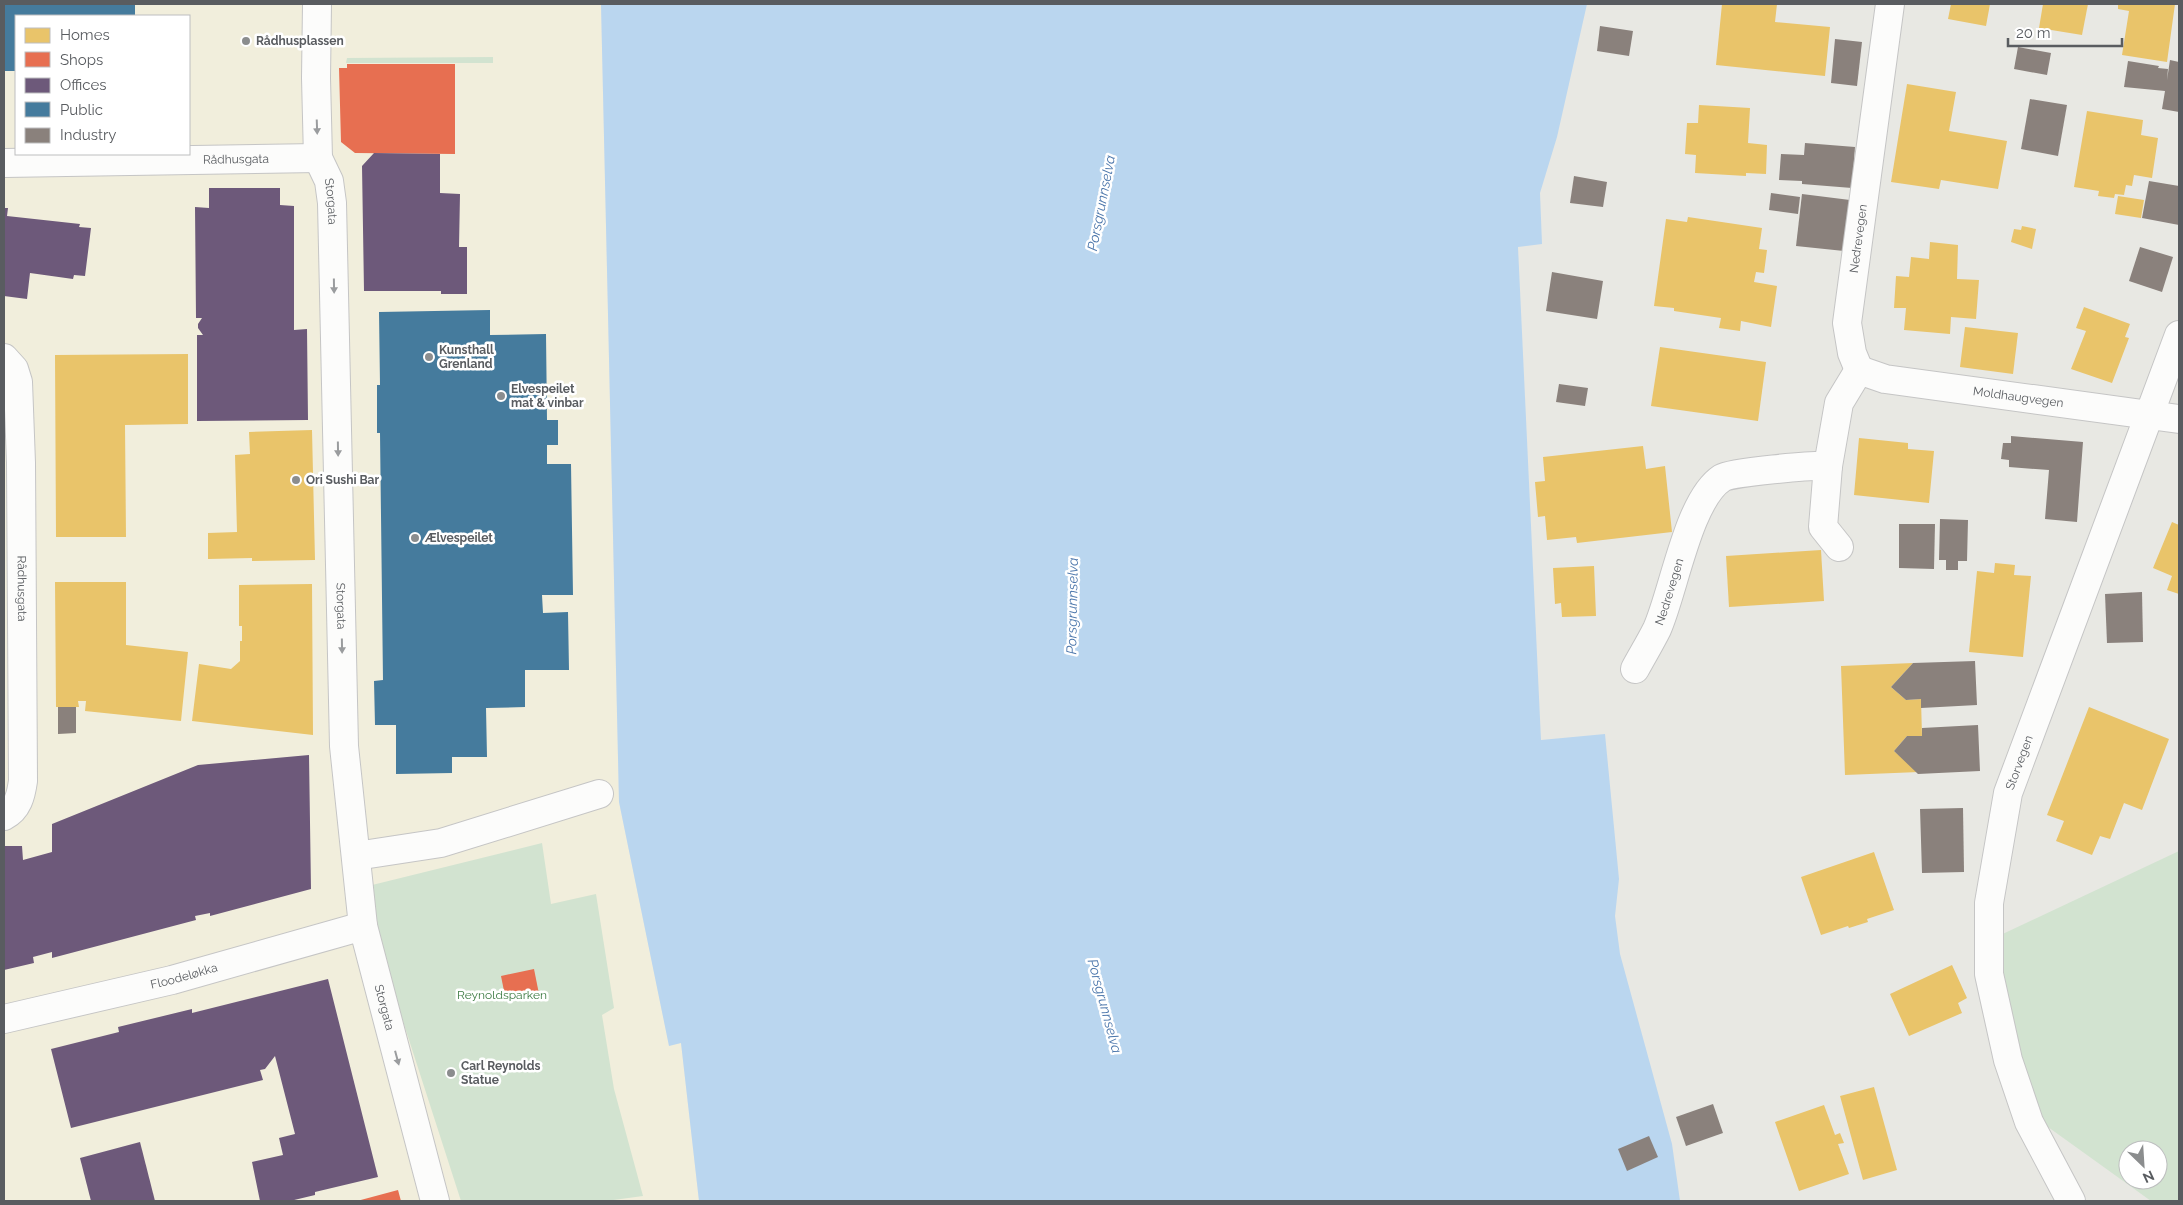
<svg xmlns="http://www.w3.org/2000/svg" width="2183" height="1205" font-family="Raleway,sans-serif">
	<rect width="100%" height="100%" fill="#e8e8e3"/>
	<path fill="#f1eedc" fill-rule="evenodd" d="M 4,4 L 601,4 L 619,802 L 669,1045 L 681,1043 L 699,1201 L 4,1201 ZM 16,16 L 189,16 L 189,154 L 16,154 Z"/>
	<g fill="#d2e3d0" fill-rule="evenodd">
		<path d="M 493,57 L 493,63 L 346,63 L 347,58 Z"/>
		<path d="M 542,843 L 551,904 L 596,894 L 614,1008 L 602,1015 L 614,1089 L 643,1196 L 606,1201 L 461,1201 L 360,888 Z"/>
		<path d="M 2179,851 L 2179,1201 L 2151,1201 L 2020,1107 L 1992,939 ZM 2128,1150 L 2158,1150 L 2158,1180 L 2128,1180 Z"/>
	</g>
	<path fill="#bad6ef" d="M 601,4 L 1587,4 L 1557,137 L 1540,193 L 1542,244 L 1518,247 L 1541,740 L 1605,734 L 1619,879 L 1615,916 L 1620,954 L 1672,1144 L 1680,1201 L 699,1201 L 681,1043 L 669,1046 L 619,802 Z"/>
	<g fill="#e9c46a">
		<path d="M 1722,4 L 1777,4 L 1775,22 L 1830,27 L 1825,76 L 1716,65 Z"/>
		<path d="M 1951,4 L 1990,4 L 1986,26 L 1948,19 Z"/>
		<path d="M 2043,4 L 2088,4 L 2082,35 L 2039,28 Z"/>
		<path d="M 2118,4 L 2175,4 L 2167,62 L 2122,55 L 2129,11 L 2118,9 Z"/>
		<path d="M 1907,84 L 1956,92 L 1949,131 L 2007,141 L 1998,189 L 1941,180 L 1939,189 L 1891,182 Z"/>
		<path d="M 1699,105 L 1750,108 L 1748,143 L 1767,145 L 1766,174 L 1746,173 L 1746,176 L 1695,173 L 1696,155 L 1685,154 L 1687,123 L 1698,123 Z"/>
		<path d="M 2087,111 L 2143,120 L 2141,135 L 2158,138 L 2152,178 L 2134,175 L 2132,186 L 2126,185 L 2124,195 L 2115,194 L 2114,198 L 2098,196 L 2099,191 L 2074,187 Z"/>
		<path d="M 2118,196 L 2144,200 L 2141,218 L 2115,214 Z"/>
		<path d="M 1688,217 L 1762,228 L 1759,249 L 1767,250 L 1764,273 L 1756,272 L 1754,282 L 1777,286 L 1771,327 L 1741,321 L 1740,331 L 1719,328 L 1721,318 L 1674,311 L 1674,308 L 1654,306 L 1666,219 L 1687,222 Z"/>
		<path d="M 2022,226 L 2036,229 L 2032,249 L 2011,242 L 2014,229 L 2021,230 Z"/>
		<path d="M 1930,242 L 1958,245 L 1957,279 L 1979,280 L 1976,319 L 1951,317 L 1950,334 L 1904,330 L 1906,308 L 1894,308 L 1896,276 L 1909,277 L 1911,257 L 1929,259 Z"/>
		<path d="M 2084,307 L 2130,324 L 2125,337 L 2129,338 L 2112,383 L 2071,369 L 2086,331 L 2076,328 Z"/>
		<path d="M 1965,327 L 2018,333 L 2013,374 L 1960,367 Z"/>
		<path d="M 1660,347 L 1766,362 L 1758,421 L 1651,406 Z"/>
		<path d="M 188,354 L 188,424 L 125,425 L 126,537 L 56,537 L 55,355 Z"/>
		<path d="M 312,430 L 315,560 L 252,561 L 252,558 L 208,559 L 208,533 L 237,532 L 235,455 L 250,454 L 249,432 Z"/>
		<path d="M 1859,438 L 1908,443 L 1908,449 L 1934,451 L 1929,503 L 1854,495 Z"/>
		<path d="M 1643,446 L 1646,469 L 1665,466 L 1672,532 L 1577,543 L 1576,537 L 1547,540 L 1545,516 L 1538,517 L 1535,482 L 1545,481 L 1543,457 Z"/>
		<path d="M 2172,522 L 2179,525 L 2179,594 L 2167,590 L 2172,576 L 2153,568 Z"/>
		<path d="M 1821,550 L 1824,601 L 1729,607 L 1726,556 Z"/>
		<path d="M 1995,563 L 2015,565 L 2014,575 L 2031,576 L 2023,657 L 1969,652 L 1977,571 L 1994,573 Z"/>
		<path d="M 1594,566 L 1596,616 L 1562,617 L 1561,603 L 1555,604 L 1553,568 Z"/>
		<path d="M 55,582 L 126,582 L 126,645 L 188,652 L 181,721 L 85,711 L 86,701 L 78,701 L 79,707 L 56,707 Z"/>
		<path d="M 312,584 L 313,735 L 192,721 L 199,664 L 231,669 L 240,661 L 240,641 L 242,641 L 242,626 L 239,626 L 239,585 Z"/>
		<path d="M 1913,663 L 1891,687 L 1906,700 L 1921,699 L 1922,736 L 1907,736 L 1894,751 L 1919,772 L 1845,775 L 1841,666 Z"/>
		<path d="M 2089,707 L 2169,739 L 2142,810 L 2124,803 L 2110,839 L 2100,836 L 2092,855 L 2056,841 L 2064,821 L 2047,815 Z"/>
		<path d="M 1874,852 L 1894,910 L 1867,919 L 1868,922 L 1849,928 L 1848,926 L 1821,935 L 1801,877 Z"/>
		<path d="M 1952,965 L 1967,998 L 1958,1003 L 1962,1013 L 1909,1036 L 1890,994 Z"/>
		<path d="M 1874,1087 L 1897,1170 L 1863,1180 L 1840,1096 Z"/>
		<path d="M 1824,1105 L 1835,1135 L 1840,1133 L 1844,1143 L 1838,1144 L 1849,1174 L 1799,1191 L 1775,1122 Z"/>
	</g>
	<g fill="#e76f51">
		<path d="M 347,64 L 455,64 L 455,154 L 355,153 L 341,142 L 339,68 L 347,68 Z"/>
		<path d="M 534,969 L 539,994 L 506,1001 L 501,976 Z"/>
		<path d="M 398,1190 L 401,1201 L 357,1201 Z"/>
	</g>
	<g fill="#6d597a">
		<path d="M 374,153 L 440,154 L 440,193 L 460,194 L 459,247 L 467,247 L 467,294 L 441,294 L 441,291 L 364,291 L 362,166 Z"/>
		<path d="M 209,188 L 280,188 L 280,205 L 294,206 L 294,330 L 307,329 L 308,420 L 197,421 L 197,335 L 203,335 L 198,328 L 198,324 L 202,318 L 196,318 L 195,207 L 209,208 Z"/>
		<path d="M 4,208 L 8,208 L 7,216 L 80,224 L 79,227 L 91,228 L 85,276 L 74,275 L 73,279 L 30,273 L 27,299 L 4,296 Z"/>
		<path d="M 309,755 L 311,889 L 210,916 L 210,913 L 195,916 L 196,920 L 52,958 L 52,952 L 33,957 L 34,963 L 4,970 L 4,846 L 22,846 L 23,860 L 52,852 L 52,824 L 198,765 Z"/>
		<path d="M 328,979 L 378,1177 L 315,1192 L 315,1195 L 290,1201 L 260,1201 L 252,1162 L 283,1155 L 279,1138 L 295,1134 L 275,1056 L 265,1069 L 260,1070 L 263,1080 L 71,1128 L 51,1049 L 119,1032 L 118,1027 L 192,1009 L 192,1013 Z"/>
		<path d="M 140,1142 L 155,1201 L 91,1201 L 80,1158 Z"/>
	</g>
	<g fill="#457b9d">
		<path d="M 4,4 L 135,4 L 135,16 L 16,16 L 16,71 L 4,71 Z"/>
		<path d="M 490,310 L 490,335 L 546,334 L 547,420 L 558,420 L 558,445 L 547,445 L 547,464 L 571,464 L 573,595 L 542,595 L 543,613 L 568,612 L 569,670 L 525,670 L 525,707 L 486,708 L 487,757 L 452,757 L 452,773 L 396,774 L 396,725 L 375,725 L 374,681 L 383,680 L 380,433 L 377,433 L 377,385 L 380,385 L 379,312 Z"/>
	</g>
	<g fill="#8a817c">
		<path d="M 1600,26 L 1633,31 L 1629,56 L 1597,51 Z"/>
		<path d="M 1835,39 L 1862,42 L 1857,86 L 1831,83 Z"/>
		<path d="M 2018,47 L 2051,53 L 2047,75 L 2014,69 Z"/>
		<path d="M 2170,60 L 2179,62 L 2179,112 L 2162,109 L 2165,91 L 2124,87 L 2128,61 L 2159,66 L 2158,68 L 2168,69 L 2167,80 Z"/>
		<path d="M 2030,99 L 2067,105 L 2058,156 L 2021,149 Z"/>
		<path d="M 1805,143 L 1855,147 L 1852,188 L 1802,184 L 1802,181 L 1779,180 L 1781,154 L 1804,155 Z"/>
		<path d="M 1574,176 L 1607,182 L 1603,207 L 1570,203 Z"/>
		<path d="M 2149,181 L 2179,186 L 2179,225 L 2142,218 Z"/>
		<path d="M 1771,193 L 1800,197 L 1798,214 L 1769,210 Z"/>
		<path d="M 1802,194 L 1850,200 L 1844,251 L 1796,246 Z"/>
		<path d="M 2140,247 L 2173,257 L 2162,292 L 2129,281 Z"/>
		<path d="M 1552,272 L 1603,281 L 1597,319 L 1546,311 Z"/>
		<path d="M 1559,384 L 1588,388 L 1585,406 L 1556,402 Z"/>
		<path d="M 2011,436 L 2083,442 L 2077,522 L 2045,519 L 2049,470 L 2009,467 L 2009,460 L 2001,459 L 2003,443 L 2011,443 Z"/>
		<path d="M 1940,519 L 1968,520 L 1967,561 L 1958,561 L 1958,570 L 1946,570 L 1946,560 L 1939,560 Z"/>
		<path d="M 1899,524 L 1935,524 L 1934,569 L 1899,568 Z"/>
		<path d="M 2142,592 L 2143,642 L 2107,643 L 2105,594 Z"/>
		<path d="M 1975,661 L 1977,705 L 1921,708 L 1921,699 L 1906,700 L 1891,687 L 1913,663 Z"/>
		<path d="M 58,707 L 76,707 L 76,733 L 58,734 Z"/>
		<path d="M 1978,725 L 1980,771 L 1918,774 L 1894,751 L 1907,736 L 1922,736 L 1922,728 Z"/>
		<path d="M 1963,808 L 1964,872 L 1922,873 L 1920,809 Z"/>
		<path d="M 1713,1104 L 1723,1133 L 1686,1146 L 1676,1117 Z"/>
		<path d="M 1649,1136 L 1658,1157 L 1627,1171 L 1618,1149 Z"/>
	</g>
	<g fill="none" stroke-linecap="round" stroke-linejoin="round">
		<g stroke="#c5c5c5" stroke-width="30">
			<g id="minor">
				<path id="s1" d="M 317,4 L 316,78 L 318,158 L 329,181 L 332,203 L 344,746 L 363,926 L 435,1201"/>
				<path id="s2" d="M 4,163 L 318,158"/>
				<path id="s3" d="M 4,358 L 14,369 L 18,382 L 21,463 L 23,781 C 21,795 18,809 4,816"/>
				<path id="s4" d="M 1859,370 L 1852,353 L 1847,323 L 1890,4"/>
				<path id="s5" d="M 1859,370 L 1885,379 L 2179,419"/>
				<path d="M 1839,547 L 1823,527 L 1828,466 L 1839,403 L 1859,370"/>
				<path id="s6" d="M 1635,669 C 1642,656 1650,643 1657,629 C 1674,591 1688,500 1722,478 C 1732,472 1813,465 1828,466"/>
				<path d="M 356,856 L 441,843 L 599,794"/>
				<path id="s7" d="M 4,1019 L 172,980 L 363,926"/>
				<path id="s8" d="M 2071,1201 L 2029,1122 L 2008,1060 L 1989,974 L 1989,903 L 2008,793 L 2179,335"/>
			</g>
		</g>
		<use href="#minor" stroke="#fcfcfb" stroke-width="28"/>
	</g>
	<defs><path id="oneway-solid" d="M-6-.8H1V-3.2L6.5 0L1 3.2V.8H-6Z" transform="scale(1.25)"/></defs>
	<g fill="#9a9c9e">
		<use href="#oneway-solid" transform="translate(317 127) rotate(88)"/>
		<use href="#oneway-solid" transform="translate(334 286) rotate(89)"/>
		<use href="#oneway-solid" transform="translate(338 449) rotate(89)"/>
		<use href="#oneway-solid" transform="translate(342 646) rotate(89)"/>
		<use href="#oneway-solid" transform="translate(397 1058) rotate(75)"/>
	</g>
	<g fill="#8b8d8e" stroke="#fff" stroke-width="2">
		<circle cx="246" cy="41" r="5"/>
		<circle cx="429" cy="357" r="5"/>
		<circle cx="501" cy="396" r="5"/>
		<circle cx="296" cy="480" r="5"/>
		<circle cx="415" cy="538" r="5"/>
		<circle cx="451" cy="1073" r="5"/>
	</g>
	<g text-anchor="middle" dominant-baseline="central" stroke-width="5" stroke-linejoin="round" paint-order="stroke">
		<g font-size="12" font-weight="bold" fill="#595c60" stroke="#fff" text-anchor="start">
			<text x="256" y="41">Rådhusplassen</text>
			<text x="439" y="350">Kunsthall<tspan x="439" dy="14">Grenland</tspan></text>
			<text x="511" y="389">Elvespeilet<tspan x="511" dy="14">mat &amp; vinbar</tspan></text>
			<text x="306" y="480">Ori Sushi Bar</text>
			<text x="425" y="538">Ælvespeilet</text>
			<text x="461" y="1066">Carl Reynolds<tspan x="461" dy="14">Statue</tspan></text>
		</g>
		<g font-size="12" fill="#595c60" stroke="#fff">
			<text stroke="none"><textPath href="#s2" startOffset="232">Rådhusgata</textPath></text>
			<text stroke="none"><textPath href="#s1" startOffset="200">Storgata</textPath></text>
			<text stroke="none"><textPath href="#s4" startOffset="134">Nedrevegen</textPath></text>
			<text stroke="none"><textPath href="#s5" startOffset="162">Moldhaugvegen</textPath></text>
			<text stroke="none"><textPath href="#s3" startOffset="235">Rådhusgata</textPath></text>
			<text stroke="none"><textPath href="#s6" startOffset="85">Nedrevegen</textPath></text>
			<text stroke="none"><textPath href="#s1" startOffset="605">Storgata</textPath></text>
			<text stroke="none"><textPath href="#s8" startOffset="458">Storvegen</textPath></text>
			<text stroke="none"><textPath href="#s7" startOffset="185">Floodeløkka</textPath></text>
			<text stroke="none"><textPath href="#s1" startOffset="1010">Storgata</textPath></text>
		</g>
		<g font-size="12" fill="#3d7b43" stroke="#fff">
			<text x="502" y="995">Reynoldsparken</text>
		</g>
		<g font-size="14" font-style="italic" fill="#4b76ab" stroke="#fff">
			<text transform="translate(1101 203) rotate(-79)">Porsgrunnselva</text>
			<text transform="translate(1072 606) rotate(-89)">Porsgrunnselva</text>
			<text transform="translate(1105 1006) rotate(75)">Porsgrunnselva</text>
		</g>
	</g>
	<rect width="2183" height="1205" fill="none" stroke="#595c60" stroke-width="10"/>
	<rect x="15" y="15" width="175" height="140" fill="#ffffff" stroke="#bdbebf"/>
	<rect x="25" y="28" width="25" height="15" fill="#e9c46a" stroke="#bdbebf"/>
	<text x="60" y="40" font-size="15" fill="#595c60">Homes</text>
	<rect x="25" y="52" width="25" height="15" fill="#e76f51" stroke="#bdbebf"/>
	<text x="60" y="65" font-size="15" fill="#595c60">Shops</text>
	<rect x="25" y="78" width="25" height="15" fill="#6d597a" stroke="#bdbebf"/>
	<text x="60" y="90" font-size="15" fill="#595c60">Offices</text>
	<rect x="25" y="102" width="25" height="15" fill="#457b9d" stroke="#bdbebf"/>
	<text x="60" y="115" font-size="15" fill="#595c60">Public</text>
	<rect x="25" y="128" width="25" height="15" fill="#8a817c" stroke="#bdbebf"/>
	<text x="60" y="140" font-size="15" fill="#595c60">Industry</text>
	<g transform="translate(2143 1165) rotate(155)"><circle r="24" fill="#ffffff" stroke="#bdbebf"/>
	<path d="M0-4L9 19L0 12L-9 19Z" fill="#8b8d8e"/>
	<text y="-8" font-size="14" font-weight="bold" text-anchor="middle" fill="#595c60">N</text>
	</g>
	<path d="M2008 38v8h114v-8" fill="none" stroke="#595c60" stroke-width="2.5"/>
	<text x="2016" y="38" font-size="15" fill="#595c60" stroke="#ffffff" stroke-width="4" paint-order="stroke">20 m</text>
</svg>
